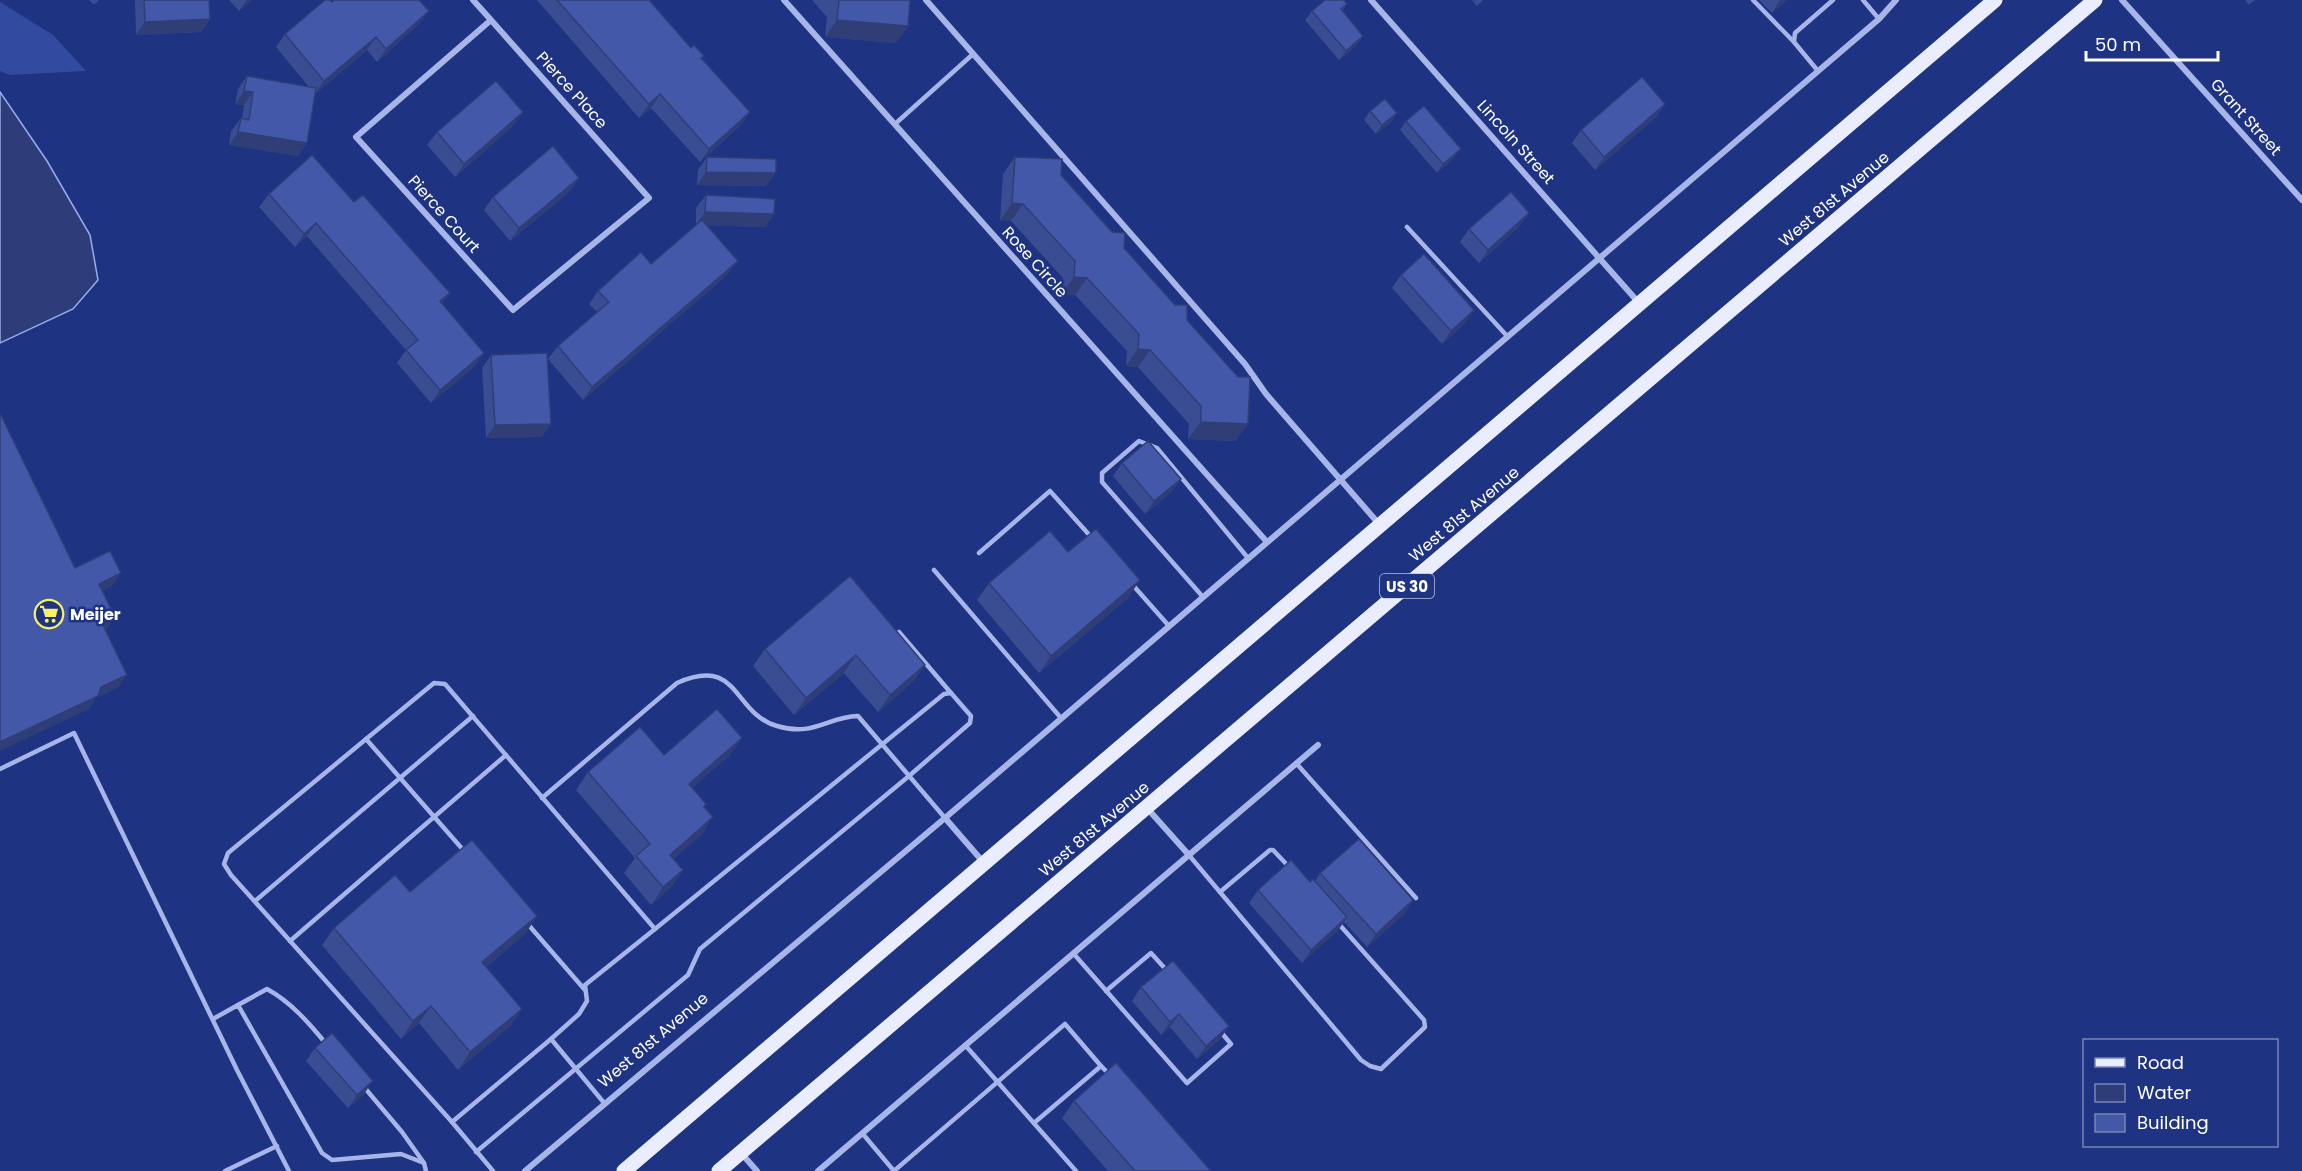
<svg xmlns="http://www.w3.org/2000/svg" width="2302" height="1171" font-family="Poppins,sans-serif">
	<rect width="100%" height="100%" fill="#1f3383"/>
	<path fill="#334aa1" d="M 0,2 L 53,35 L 86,71 L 10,75 L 0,71 Z"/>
	<path fill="#2e3d79" stroke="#9aaceb" stroke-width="1.5" d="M 0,92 L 47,161 L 90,235 L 98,280 L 73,309 L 0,343 Z"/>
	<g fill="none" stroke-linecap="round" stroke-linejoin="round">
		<g stroke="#a7b5e9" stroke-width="4.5">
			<path d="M 1753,0 L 1794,42"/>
			<path d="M 1863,0 L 1879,19"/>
			<path d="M 1818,71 L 1794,42 L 1795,33 L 1833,0"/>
			<path d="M 895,124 L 972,55"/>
			<path d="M 1407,227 L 1508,337"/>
			<path d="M 979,553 L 1050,491 L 1092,538"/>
			<path d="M 934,570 L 1061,718"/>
			<path d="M 1131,583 L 1169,626"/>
			<path d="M 1203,597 L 1102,482 L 1102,473 L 1139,441 L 1157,448 L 1248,558"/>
			<path d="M 899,632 L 951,693"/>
			<path d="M 366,739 L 465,852"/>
			<path d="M 1296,763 L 1416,898"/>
			<path d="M 0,769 L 74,733 L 237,1070 L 289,1171"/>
			<path d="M 542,798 L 677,683 C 740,655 732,713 777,726 C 814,737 826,717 858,716 L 945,818"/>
			<path d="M 1188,854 L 1361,1060 L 1370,1066 L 1381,1069 L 1425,1027 L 1424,1020 L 1338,923"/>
			<path d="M 1220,892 L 1270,850 L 1273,850 L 1291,869"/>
			<path d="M 255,901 L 473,716"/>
			<path d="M 526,922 L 585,990"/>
			<path d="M 290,941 L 506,755"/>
			<path d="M 1073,953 L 1187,1083 L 1231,1044 L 1220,1031"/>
			<path d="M 1106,991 L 1151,953 L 1169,973"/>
			<path d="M 238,1005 L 267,989 C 291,1002 310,1024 327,1045"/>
			<path d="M 213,1019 L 238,1005 L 322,1153 L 332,1160 L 401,1154 L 424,1163 L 426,1171"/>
			<path d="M 965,1045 L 1076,1171"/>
			<path d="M 364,1087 L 402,1132 L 424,1163"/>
			<path d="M 452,1122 L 231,875 L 224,864 L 228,853 L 434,683 L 445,684 L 655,929 L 585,985 L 587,1001 L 579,1014 L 551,1039"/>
			<path d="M 1034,1123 L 1101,1066 L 1111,1076"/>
			<path d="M 862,1133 L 894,1171"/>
			<path d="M 476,1152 L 688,975 L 700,949 L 909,776 L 970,723 L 971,716 L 951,693 L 944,694 L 655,929"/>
			<path d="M 225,1171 L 277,1146"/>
			<path d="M 493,1171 L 452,1122 L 551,1039 L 605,1104"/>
			<path d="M 894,1171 L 1065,1024 L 1101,1066"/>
		</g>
		<g stroke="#a7b5e9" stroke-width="6">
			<path d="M 473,0 L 491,20 L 649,198 L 513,310 L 356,137 L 491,20"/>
			<path d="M 784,0 L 1267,542"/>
			<path d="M 926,0 L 1245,364 L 1266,394 L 1379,524"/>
			<path d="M 1371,0 L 1639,303"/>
			<path d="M 2122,0 L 2302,200"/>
			<path d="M 1147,808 L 1188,854"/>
			<path d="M 945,818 L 984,863"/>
			<path d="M 741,1153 L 757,1171"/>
			<path d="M 525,1171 L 945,818 L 1879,19 L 1896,0"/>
			<path d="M 818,1171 L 1318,745"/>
		</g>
		<g stroke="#eaedfe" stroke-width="15">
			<path d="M 624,1171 L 1995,0"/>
			<path d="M 719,1171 L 2095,0"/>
		</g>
	</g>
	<g fill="#3a4c92">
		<path d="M 89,0 L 99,0 L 94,5 Z"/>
		<path d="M 135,0 L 209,0 L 210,19 L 201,32 L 136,35 Z"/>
		<path d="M 229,0 L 252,0 L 239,11 Z"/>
		<path d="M 537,0 L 649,0 L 691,48 L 704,56 L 702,59 L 750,112 L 741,125 L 700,162 L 651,108 L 639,118 Z"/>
		<path d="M 812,0 L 910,0 L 908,26 L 896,43 L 825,37 L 827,17 Z"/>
		<path d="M 1472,0 L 1483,0 L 1477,6 Z"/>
		<path d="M 1759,0 L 1787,0 L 1772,13 Z"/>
		<path d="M 2245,0 L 2255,0 L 2249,5 Z"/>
		<path d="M 332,2 L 419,24 L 377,62 L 367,50 L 315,94 L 307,143 L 298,156 L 229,145 L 231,131 L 241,118 L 242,119 L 244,105 L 235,104 L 238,89 L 247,76 L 309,87 L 276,47 L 285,34 Z"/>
		<path d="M 1347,4 L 1342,11 L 1363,36 L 1357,45 L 1339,60 L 1305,20 L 1312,11 Z"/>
		<path d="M 1665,104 L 1656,117 L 1595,170 L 1572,143 L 1581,130 Z"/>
		<path d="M 1370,111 L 1397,113 L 1391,122 L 1376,134 L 1364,120 Z"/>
		<path d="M 1406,121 L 1454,158 L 1437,173 L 1400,130 Z"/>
		<path d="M 514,125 L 455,177 L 427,145 L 437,132 Z"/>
		<path d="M 312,155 L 442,304 L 475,366 L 431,403 L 397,363 L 406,350 L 307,236 L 295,247 L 259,207 L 269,194 Z"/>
		<path d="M 707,157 L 766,186 L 697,185 L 698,170 Z"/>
		<path d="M 1015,157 L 1061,175 L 1187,320 L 1236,441 L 1188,439 L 1189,424 L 1138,367 L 1126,366 L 1127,351 L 1075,295 L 1062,294 L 1063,278 L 1011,221 L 1000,221 L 1003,174 Z"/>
		<path d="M 579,178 L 570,191 L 510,241 L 484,210 L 493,197 Z"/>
		<path d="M 706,195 L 774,214 L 765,227 L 706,225 L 728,274 L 583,400 L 548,359 L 558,346 L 597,312 L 589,304 L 598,291 L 651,264 L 696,225 L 696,208 Z"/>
		<path d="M 1520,226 L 1479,263 L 1460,242 L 1469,229 Z"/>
		<path d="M 1401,275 L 1474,310 L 1465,323 L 1442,344 L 1392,288 Z"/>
		<path d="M 491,355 L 542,437 L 486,438 L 482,368 Z"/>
		<path d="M 1122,463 L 1181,479 L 1171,492 L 1145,514 L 1113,476 Z"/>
		<path d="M 1068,552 L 1128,598 L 1039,673 L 977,600 L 989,583 Z"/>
		<path d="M 850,576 L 925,665 L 913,682 L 878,712 L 844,673 L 794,715 L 753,666 L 765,649 Z"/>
		<path d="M 664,755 L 730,755 L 692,788 L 706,804 L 704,807 L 713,817 L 701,835 L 673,859 L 683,870 L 671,887 L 651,905 L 624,873 L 635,858 L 576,790 L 588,772 Z"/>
		<path d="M 1320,873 L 1413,900 L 1404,914 L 1367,947 L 1344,922 L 1338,930 L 1302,963 L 1249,903 L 1258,890 L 1315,881 Z"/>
		<path d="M 537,916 L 525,934 L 486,967 L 522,1009 L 510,1026 L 458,1070 L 419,1023 L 401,1039 L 322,945 L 334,928 Z"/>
		<path d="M 1141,987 L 1229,1026 L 1220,1039 L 1197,1059 L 1170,1027 L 1161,1035 L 1132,1001 Z"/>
		<path d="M 315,1048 L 364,1094 L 348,1108 L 306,1061 Z"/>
		<path d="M 1074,1101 L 1211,1171 L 1108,1171 L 1062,1118 Z"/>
	</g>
	<g fill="#303e77">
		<path d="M 247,0 L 252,0 L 239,11 Z"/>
		<path d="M 1780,0 L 1787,0 L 1772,13 Z"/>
		<path d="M 429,11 L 419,24 L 377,62 L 386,49 Z"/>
		<path d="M 210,19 L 201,32 L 136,35 L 145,22 Z"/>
		<path d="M 837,20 L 908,26 L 896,43 L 825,37 Z"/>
		<path d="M 1363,36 L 1357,45 L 1339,60 L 1346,51 Z"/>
		<path d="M 376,37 L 367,50 L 315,94 L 324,81 Z"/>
		<path d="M 244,91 L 253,92 L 244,105 L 235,104 Z"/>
		<path d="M 660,94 L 651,108 L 639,118 L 649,104 Z"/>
		<path d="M 1665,104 L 1656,117 L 1595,170 L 1604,157 Z"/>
		<path d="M 523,112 L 514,125 L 455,177 L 464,164 Z"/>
		<path d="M 750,112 L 741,125 L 700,162 L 709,149 Z"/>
		<path d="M 1397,113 L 1391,122 L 1376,134 L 1382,125 Z"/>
		<path d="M 238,132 L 307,143 L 298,156 L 229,145 Z"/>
		<path d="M 1461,149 L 1454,158 L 1437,173 L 1443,164 Z"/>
		<path d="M 706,172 L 776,173 L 766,186 L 697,185 Z"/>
		<path d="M 579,178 L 570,191 L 510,241 L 519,228 Z"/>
		<path d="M 1012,203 L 1023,204 L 1011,221 L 1000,221 Z"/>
		<path d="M 705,212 L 774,214 L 765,227 L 696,225 Z"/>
		<path d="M 1529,213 L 1520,226 L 1479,263 L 1488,250 Z"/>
		<path d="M 316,223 L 307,236 L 295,247 L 304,234 Z"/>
		<path d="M 738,261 L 728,274 L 583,400 L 592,387 Z"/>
		<path d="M 1074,277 L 1087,278 L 1075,295 L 1062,294 Z"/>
		<path d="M 450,293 L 441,306 L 440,301 Z"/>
		<path d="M 1474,310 L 1465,323 L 1442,344 L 1451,331 Z"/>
		<path d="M 1138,349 L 1150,350 L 1138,367 L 1126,366 Z"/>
		<path d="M 484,353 L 475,366 L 431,403 L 440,390 Z"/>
		<path d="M 1201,422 L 1248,424 L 1236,441 L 1188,439 Z"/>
		<path d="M 551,424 L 542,437 L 486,438 L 495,425 Z"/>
		<path d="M 1181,479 L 1171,492 L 1145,514 L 1154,501 Z"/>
		<path d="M 121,573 L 112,586 L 90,597 L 99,584 Z"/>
		<path d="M 1140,580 L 1128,598 L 1039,673 L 1051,656 Z"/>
		<path d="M 115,617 L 106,630 L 93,636 L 102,623 Z"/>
		<path d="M 856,655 L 844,673 L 794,715 L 806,698 Z"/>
		<path d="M 925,665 L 913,682 L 878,712 L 890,695 Z"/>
		<path d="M 127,675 L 118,688 L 96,698 L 89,709 L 0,751 L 0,742 L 101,687 Z"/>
		<path d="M 742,738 L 730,755 L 677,801 L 689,784 Z"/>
		<path d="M 713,817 L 701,835 L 658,872 L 670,855 Z"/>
		<path d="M 683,870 L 671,887 L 651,905 L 663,887 Z"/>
		<path d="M 1413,900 L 1404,914 L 1367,947 L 1376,934 Z"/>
		<path d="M 537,916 L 525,934 L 470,980 L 482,962 Z"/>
		<path d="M 1347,917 L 1338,930 L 1302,963 L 1311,950 Z"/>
		<path d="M 431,1006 L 419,1023 L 401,1039 L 413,1021 Z"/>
		<path d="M 522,1009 L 510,1026 L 458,1070 L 470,1052 Z"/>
		<path d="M 1179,1014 L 1170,1027 L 1161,1035 L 1170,1022 Z"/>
		<path d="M 1229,1026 L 1220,1039 L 1197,1059 L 1206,1046 Z"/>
		<path d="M 373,1081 L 364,1094 L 348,1108 L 357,1095 Z"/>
	</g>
	<g fill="#4458aa" stroke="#303e77" stroke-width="1.5">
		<path d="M 144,0 L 209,0 L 210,19 L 145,22 Z"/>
		<path d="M 325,0 L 330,0 L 332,2 L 334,0 L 419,0 L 429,11 L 386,49 L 376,37 L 324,81 L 285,34 Z"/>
		<path d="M 557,0 L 649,0 L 691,48 L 694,45 L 704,56 L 701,58 L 750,112 L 709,149 L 660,94 L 649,104 Z"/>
		<path d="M 839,0 L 910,0 L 908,26 L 837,20 Z"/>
		<path d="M 1325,0 L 1344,0 L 1347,4 L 1341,9 L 1363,36 L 1346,51 L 1312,11 Z"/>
		<path d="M 247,76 L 316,88 L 307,143 L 238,132 L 241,118 L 249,120 L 253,92 L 244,91 Z"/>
		<path d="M 1642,77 L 1665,104 L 1604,157 L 1581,130 Z"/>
		<path d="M 496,81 L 523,112 L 464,164 L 437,132 Z"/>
		<path d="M 1385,99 L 1397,113 L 1382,125 L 1370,111 Z"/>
		<path d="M 1424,106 L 1461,149 L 1443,164 L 1406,121 Z"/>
		<path d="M 553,146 L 579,178 L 519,228 L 493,197 Z"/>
		<path d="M 312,155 L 354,202 L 363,195 L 450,293 L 440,301 L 484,353 L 440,390 L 406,350 L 418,340 L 316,223 L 304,234 L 269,194 Z"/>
		<path d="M 707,157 L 776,159 L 776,173 L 706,172 Z"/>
		<path d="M 1015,157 L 1062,159 L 1061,175 L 1112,232 L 1125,233 L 1124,248 L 1175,305 L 1187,305 L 1187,320 L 1238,377 L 1250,377 L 1248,424 L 1201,422 L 1201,406 L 1150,350 L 1138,349 L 1139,334 L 1087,278 L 1074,277 L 1075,261 L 1023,204 L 1012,203 Z"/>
		<path d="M 1511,192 L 1529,213 L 1488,250 L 1469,229 Z"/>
		<path d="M 706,195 L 775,199 L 774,214 L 705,212 Z"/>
		<path d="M 702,220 L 738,261 L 592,387 L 558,346 L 609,302 L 598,291 L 641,252 L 651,264 Z"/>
		<path d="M 1424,254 L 1474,310 L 1451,331 L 1401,275 Z"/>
		<path d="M 547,353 L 551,424 L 495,425 L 491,355 Z"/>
		<path d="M 0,413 L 75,568 L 110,551 L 121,573 L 99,584 L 115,617 L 102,623 L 127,675 L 101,687 L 98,696 L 0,742 Z"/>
		<path d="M 1148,441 L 1181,479 L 1154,501 L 1122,463 Z"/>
		<path d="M 1096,529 L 1140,580 L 1051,656 L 989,583 L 1050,531 L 1068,552 Z"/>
		<path d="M 850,576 L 925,665 L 890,695 L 856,655 L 806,698 L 765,649 Z"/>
		<path d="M 717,709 L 742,738 L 689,784 L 706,804 L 704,807 L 713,817 L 670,855 L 683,870 L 663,887 L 636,856 L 650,844 L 588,772 L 640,727 L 664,755 Z"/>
		<path d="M 1359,839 L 1413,900 L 1376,934 L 1320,873 Z"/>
		<path d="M 472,840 L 537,916 L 482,962 L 522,1009 L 470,1052 L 431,1006 L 413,1021 L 334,928 L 395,875 L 410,892 Z"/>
		<path d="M 1291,860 L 1310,882 L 1313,879 L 1347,917 L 1311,950 L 1258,890 Z"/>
		<path d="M 1173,961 L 1229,1026 L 1206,1046 L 1179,1014 L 1170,1022 L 1141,987 Z"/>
		<path d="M 332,1033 L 373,1081 L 357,1095 L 315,1048 Z"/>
		<path d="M 1116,1063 L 1211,1171 L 1135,1171 L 1074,1101 Z"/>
	</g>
	<defs>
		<g id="supermarket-ring" transform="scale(1.5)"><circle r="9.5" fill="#1f3383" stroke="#f7f067" stroke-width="1.5"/><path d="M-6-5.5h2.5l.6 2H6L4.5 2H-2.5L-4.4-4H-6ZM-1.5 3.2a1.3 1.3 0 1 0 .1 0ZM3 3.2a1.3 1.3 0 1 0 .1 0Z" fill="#f7f067"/></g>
	</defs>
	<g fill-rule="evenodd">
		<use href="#supermarket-ring" x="49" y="614"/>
	</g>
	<g text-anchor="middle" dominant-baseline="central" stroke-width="5" stroke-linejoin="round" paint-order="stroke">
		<rect fill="#1f3383" stroke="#bcc2da" stroke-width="1.5" x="1380" y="574" width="54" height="24" rx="4.5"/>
		<g font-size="15" font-weight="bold" fill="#fff">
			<text x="1407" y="586">US 30</text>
		</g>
		<g font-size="16" fill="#fff" stroke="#1f3383">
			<text transform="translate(572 90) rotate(48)">Pierce Place</text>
			<text transform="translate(2246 117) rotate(48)">Grant Street</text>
			<text transform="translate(1516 142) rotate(48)">Lincoln Street</text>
			<text transform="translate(1834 199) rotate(-40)">West 81st Avenue</text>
			<text transform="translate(444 214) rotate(48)">Pierce Court</text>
			<text transform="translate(1035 262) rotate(48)">Rose Circle</text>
			<text transform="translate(1464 514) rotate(-40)">West 81st Avenue</text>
			<text transform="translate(1094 829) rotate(-40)">West 81st Avenue</text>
			<text transform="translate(653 1040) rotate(-40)">West 81st Avenue</text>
		</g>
		<g font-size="16" font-weight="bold" fill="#fff" stroke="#1f3383" text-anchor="start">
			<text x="70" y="614">Meijer</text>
		</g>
	</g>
	<rect x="2083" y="1039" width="195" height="108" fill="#1f3383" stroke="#7985b5" stroke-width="1.5"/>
	<rect x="2095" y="1058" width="30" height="9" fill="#eaedfe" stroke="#7985b5" stroke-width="1.5"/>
	<text x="2137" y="1069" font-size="18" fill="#ffffff">Road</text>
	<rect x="2095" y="1084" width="30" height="18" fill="#2e3d79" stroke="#7985b5" stroke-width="1.5"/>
	<text x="2137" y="1099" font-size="18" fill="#ffffff">Water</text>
	<rect x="2095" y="1114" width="30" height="18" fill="#4458aa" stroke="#7985b5" stroke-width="1.5"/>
	<text x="2137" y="1129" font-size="18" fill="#ffffff">Building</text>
	<path d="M2086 51v9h132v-9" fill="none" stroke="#ffffff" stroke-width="3"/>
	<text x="2095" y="51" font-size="18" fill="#ffffff" stroke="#1f3383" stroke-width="4.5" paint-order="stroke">50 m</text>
</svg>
